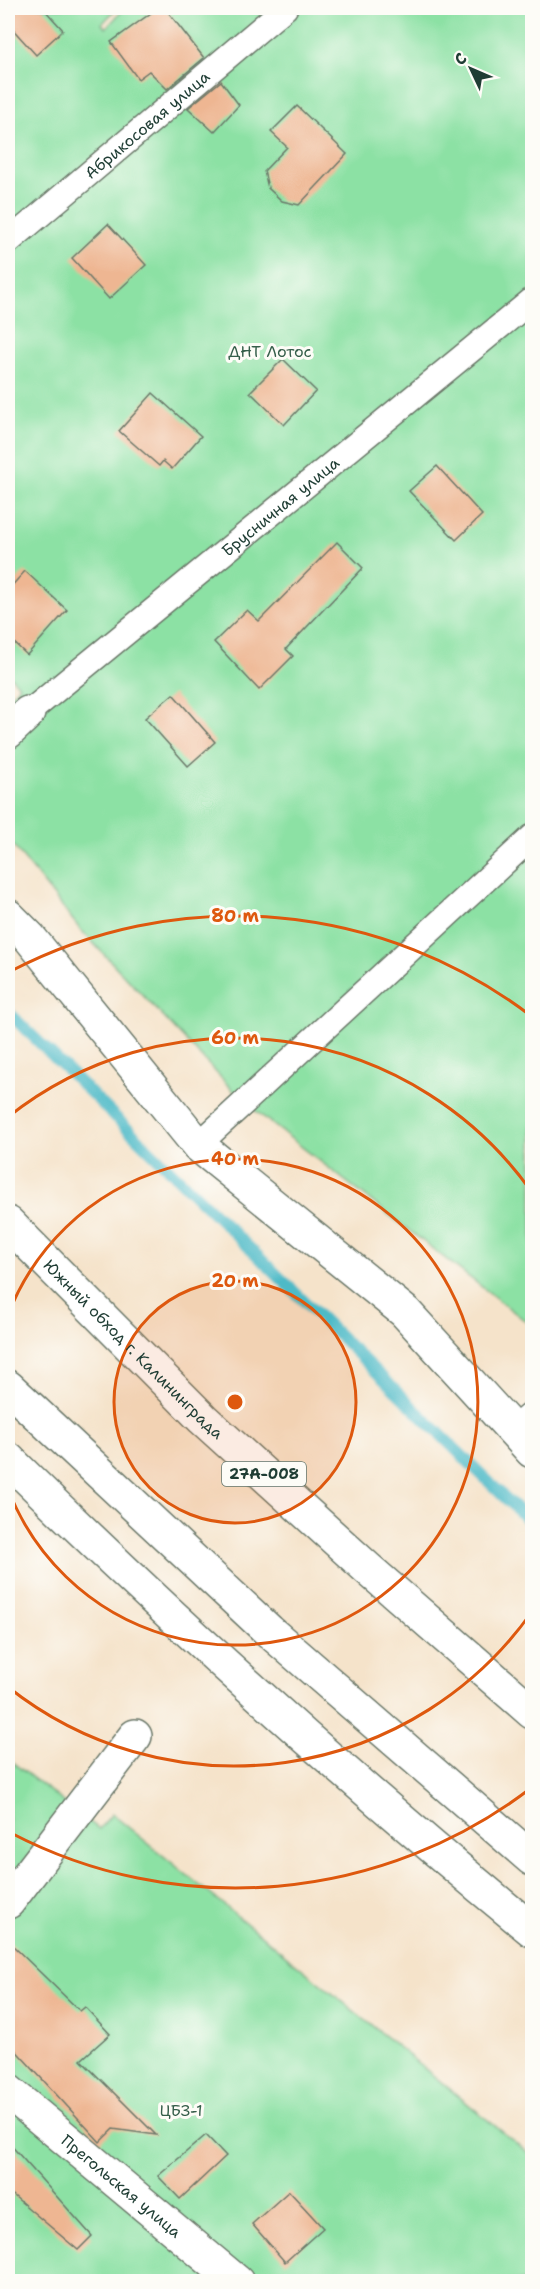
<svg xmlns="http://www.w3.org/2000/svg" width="540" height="2289" font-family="'Shantell Sans',sans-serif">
	<rect width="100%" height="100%" fill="#fdfcf7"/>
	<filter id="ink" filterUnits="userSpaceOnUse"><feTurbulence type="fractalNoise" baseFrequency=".0167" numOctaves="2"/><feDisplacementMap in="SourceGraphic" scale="12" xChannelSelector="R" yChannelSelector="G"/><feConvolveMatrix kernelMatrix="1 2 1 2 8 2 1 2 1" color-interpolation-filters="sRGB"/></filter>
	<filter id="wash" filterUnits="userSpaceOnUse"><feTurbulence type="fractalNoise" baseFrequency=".008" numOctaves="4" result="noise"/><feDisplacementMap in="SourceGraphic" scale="24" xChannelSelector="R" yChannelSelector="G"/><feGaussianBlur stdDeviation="1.35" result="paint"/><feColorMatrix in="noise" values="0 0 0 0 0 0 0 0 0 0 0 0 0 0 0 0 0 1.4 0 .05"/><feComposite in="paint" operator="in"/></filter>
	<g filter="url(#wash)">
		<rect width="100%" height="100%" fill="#f5e3ca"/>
		<g fill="#8ce1a4" stroke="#568f6c" stroke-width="1.5">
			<path d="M 8,8 L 117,8 L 102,24 L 106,28 L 125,8 L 532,8 L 532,1326 L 244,1102 L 80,929 L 8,839 L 8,701 L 19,685 L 8,674 Z"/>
			<path d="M 8,1759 L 99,1829 L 112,1814 L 532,2156 L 532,2281 L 8,2281 Z"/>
		</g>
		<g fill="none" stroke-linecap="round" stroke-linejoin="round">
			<path stroke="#4dbac7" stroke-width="12" d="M 8,1012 L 532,1524"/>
		</g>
		<g id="blocks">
			<g fill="#eeb692">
				<path d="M 8,8 L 43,8 L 63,30 L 36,55 L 8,24 Z"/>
				<path d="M 158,8 L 165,8 L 204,58 L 167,89 L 149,71 L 138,79 L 111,42 Z"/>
				<path d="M 221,81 L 239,105 L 214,132 L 188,108 Z"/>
				<path d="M 297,106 L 347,154 L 299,205 L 282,201 L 268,188 L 264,171 L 287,147 L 271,132 Z"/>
				<path d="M 108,224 L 146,265 L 109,299 L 72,258 Z"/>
				<path d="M 283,359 L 316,391 L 284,425 L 250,392 Z"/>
				<path d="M 153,393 L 201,436 L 172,469 L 163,461 L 159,466 L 119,431 Z"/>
				<path d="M 437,466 L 482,515 L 456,540 L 409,491 Z"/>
				<path d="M 337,542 L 363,568 L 286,649 L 293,656 L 259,690 L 214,642 L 247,610 L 259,621 Z"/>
				<path d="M 25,571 L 67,610 L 27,655 L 8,637 L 8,590 Z"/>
				<path d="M 173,694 L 215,742 L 188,766 L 145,718 Z"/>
				<path d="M 8,1941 L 80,2011 L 85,2007 L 110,2034 L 81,2060 L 156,2135 L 113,2129 L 100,2142 L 8,2042 Z"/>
				<path d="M 206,2135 L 226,2156 L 180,2199 L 158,2176 Z"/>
				<path d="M 8,2142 L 92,2236 L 78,2250 L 8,2191 Z"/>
				<path d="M 289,2191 L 323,2228 L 285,2262 L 252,2224 Z"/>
			</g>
		</g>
	</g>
	<g filter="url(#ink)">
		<use href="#blocks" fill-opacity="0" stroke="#6a7768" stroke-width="1.5"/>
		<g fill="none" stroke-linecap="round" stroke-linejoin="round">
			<g stroke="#6a7768" stroke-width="27">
				<g id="service">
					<path id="s1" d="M 8,242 L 285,8"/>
					<path id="s2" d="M 28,713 L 532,300"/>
					<path d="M 198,1145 L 532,837"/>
					<path d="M 512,1430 L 532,1413"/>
				</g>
			</g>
			<g stroke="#6a7768" stroke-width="36">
				<g id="minor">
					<path d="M 8,732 L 28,713"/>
					<path d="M 8,916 L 30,938 L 198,1145 L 405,1312 L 532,1451"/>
					<path d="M 8,1902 L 135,1736"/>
					<path id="s3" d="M 8,2091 L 237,2282"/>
				</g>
			</g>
			<g stroke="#6a7768" stroke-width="36">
				<g id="trunk">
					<path id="s4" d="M 8,1223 L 203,1419 L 367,1568 L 532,1712"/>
					<path d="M 8,1387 L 269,1631 L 532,1859"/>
					<path d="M 8,1459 C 176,1624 350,1781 532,1930"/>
				</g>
			</g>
			<use href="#service" stroke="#fff" stroke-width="24"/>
			<use href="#minor" stroke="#fff" stroke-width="33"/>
			<use href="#trunk" stroke="#fff" stroke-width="33"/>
		</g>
	</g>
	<circle cx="235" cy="1402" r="121" fill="#de580e" fill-opacity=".12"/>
	<g fill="none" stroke="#de580e" stroke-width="3">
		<circle cx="235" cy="1402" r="121"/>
		<path d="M8 1315A243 243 0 1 1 8 1489"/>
		<path d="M531 1613A364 364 0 0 1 8 1687M8 1117A364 364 0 0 1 531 1191"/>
		<path d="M531 1788A486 486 0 0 1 11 1833M11 971A486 486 0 0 1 531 1016"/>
	</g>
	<g text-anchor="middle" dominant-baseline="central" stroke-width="6" stroke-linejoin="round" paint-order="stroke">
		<rect fill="#fdfcf7" stroke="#62766e" stroke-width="1.5" x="222" y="1462" width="84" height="24" rx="4.5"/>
		<g font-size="15" font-weight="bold" fill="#1f3d34">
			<text x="264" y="1474">27А-008</text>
		</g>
		<g font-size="16" fill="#1f3d34" stroke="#fdfcf7">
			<text stroke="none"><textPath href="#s1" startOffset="182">Абрикосовая улица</textPath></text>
			<text stroke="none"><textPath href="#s2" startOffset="326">Брусничная улица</textPath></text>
			<text stroke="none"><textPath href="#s4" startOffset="178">Южный обход г. Калининграда</textPath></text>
			<text stroke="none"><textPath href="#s3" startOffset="148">Прегольская улица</textPath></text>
		</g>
		<g font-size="16" fill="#355e4a" stroke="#fdfcf7">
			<text x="270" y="351">ДНТ Лотос</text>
			<text x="181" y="2110">ЦБЗ-1</text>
		</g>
	</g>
	<circle cx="235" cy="1402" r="9" fill="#de580e" stroke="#fdfcf7" stroke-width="3"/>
	<g font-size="18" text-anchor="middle" font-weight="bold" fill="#de580e" stroke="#fdfcf7" stroke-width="6" stroke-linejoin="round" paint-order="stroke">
		<text x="235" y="922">80 m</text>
		<text x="235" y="1044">60 m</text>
		<text x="235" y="1165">40 m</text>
		<text x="235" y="1287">20 m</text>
	</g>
	<rect width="540" height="2289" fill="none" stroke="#fdfcf7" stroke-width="30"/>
	<g transform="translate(471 69) rotate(314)" stroke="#fdfcf7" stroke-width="4.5" paint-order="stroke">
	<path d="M0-4.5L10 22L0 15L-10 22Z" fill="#1f3d34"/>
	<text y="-9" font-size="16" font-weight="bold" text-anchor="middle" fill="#1f3d34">С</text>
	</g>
</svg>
